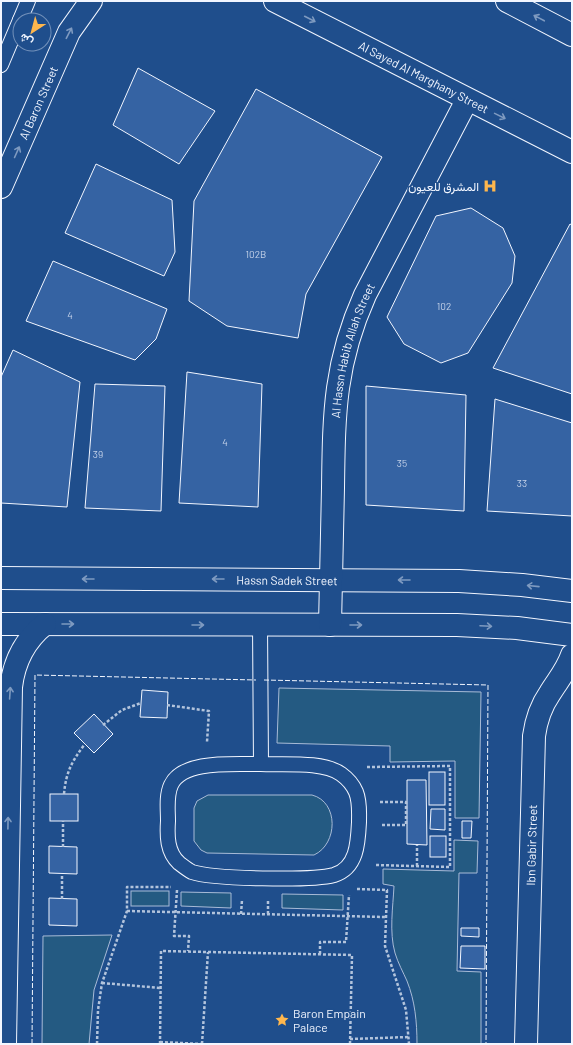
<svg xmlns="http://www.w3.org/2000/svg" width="573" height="1045" font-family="Barlow,Vazirmatn,sans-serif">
	<rect width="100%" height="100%" fill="#1f4e8c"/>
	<g fill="#245a82" stroke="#a8bbd7">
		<path d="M 279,688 L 481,692 L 479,818 L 455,818 L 455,761 L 390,762 L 390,746 L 277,743 Z"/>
		<path d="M 208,795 L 312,795 C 339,802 338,844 314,855 L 207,853 L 201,850 L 194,841 L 194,808 L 197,801 Z"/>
		<path d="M 454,840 L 478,841 L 477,873 L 459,873 L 457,971 L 481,972 L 481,1044 L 417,1044 C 417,1022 415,1001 407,981 C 403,972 398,963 395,953 C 389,932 393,907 394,886 L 383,884 L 383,869 L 454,871 Z"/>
		<rect x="131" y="891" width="38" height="15"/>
		<path d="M 181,892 L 231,893 L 231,908 L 181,906 Z"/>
		<path d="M 282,894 L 343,895 L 343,910 L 282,908 Z"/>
		<path d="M 112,935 L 94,990 L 89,1044 L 42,1044 L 43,936 Z"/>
	</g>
	<g fill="#3563a3" stroke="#f2f6ff">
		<path d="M 138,68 L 215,111 L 179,164 L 113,125 Z"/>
		<path d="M 256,89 L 382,157 L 306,294 L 298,338 L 227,326 L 189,301 L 194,201 Z"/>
		<path d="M 96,164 L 172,200 L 175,252 L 164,276 L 65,233 Z"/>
		<path d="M 471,208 L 503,228 L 515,256 L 512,283 L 468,353 L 441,363 L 404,344 L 387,317 L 436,216 Z"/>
		<path d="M 570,224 L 572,225 L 572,394 L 493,368 Z"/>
		<path d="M 53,261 L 167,309 L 156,339 L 135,360 L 26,321 Z"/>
		<path d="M 13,350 L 80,382 L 67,507 L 1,503 L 1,377 Z"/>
		<path d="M 187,372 L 262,384 L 258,507 L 179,503 Z"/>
		<path d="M 95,384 L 165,386 L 161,511 L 85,508 Z"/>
		<path d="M 366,386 L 466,395 L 464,511 L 366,505 Z"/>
		<path d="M 495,399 L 572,423 L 572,516 L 487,511 Z"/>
		<path d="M 142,690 L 168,692 L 167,718 L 140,717 Z"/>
		<path d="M 94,714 L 113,734 L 94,753 L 74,733 Z"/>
		<rect x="429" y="772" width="16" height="33"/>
		<path d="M 407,780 L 426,780 L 427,845 L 407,844 Z"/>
		<rect x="50" y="794" width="28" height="27"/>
		<path d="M 431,809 L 445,809 L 445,830 L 430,829 Z"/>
		<path d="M 462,821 L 472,821 L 471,838 L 462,838 Z"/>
		<rect x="430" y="836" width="16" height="21"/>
		<path d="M 49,846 L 77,847 L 77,874 L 49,873 Z"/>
		<path d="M 49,898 L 77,899 L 77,926 L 49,925 Z"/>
		<path d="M 461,928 L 479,928 L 479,937 L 461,936 Z"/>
		<path d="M 461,946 L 485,946 L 485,969 L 460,968 Z"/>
	</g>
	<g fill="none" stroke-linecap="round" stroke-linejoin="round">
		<g stroke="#f2f6ff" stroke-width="16">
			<g id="service">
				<path d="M 20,20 L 28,1"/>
				<path d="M 1,65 L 20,20"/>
				<path d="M 260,625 L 261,764"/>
				<path d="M 261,764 C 284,765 323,761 341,774 C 348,779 353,785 356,792 C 360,802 359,812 359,822 C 358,843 357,868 334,875 C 312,881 213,879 192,872 C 188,870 183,866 179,863 C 167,852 167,836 168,821 C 168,810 166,796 171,785 C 183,759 236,765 261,764 Z"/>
			</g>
		</g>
		<g stroke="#f2f6ff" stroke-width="24">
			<g id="minor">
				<path id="s1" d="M 1,187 L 69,32 L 91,1"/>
				<path id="s2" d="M 1,578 L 459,581 L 522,585 L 572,591"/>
				<path d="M 1,624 L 457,625 L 517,628 L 572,635"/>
				<path id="s3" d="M 330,625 C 331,579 332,534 333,488 C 334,415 334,364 365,295 L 467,100"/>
				<path d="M 5,1044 L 11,687 C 14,662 25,640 45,624"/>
				<path id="s4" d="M 526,1044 L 534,736 C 536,721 541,706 550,693 C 558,680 567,670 572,655"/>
			</g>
		</g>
		<g stroke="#f2f6ff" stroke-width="24">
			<g id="primary">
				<path id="s5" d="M 275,1 L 572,152"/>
				<path d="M 507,1 L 572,35"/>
			</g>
		</g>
		<g stroke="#b3c4dc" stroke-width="2.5" stroke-dasharray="3 2" stroke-linecap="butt">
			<path d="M 167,705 L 209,711 L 207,742"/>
			<path d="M 103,725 L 122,710 L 141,703"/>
			<path d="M 367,767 L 450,766 L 450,867 L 375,865"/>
			<path d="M 64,794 C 66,772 72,761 85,744"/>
			<path d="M 380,802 L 406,802 L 406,825 L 381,825"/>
			<path d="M 63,847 L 63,821"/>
			<path d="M 417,866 L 417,845"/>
			<path d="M 357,889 L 387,890 L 385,946 L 406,1010 L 409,1044"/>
			<path d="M 177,890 L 174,936 L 189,936 L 188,951"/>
			<path d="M 62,899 L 62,874"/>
			<path d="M 127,911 L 385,917"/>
			<path d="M 241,914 L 242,900"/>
			<path d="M 268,914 L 268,901"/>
			<path d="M 320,954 L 320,942 L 346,942 L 349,895"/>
			<path d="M 102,983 L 161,988"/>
			<path d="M 350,1039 L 409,1037"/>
			<path d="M 160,1042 L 202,1044"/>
			<path d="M 97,1044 L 98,1010 L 102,983 L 127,911 L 127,887 L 171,887"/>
			<path d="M 160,1044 L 161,951 L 352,955 L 350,1044"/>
			<path d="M 202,1044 L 208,952"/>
		</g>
		<use href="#service" stroke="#1f4e8c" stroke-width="14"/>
		<use href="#minor" stroke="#1f4e8c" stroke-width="22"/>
		<use href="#primary" stroke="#1f4e8c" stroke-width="22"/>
		<g stroke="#f2f6ff" stroke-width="1" stroke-dasharray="5 2" stroke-linecap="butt">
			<path d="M 264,680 L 488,685 L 486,1044"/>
			<path d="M 32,1044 L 35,675 L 256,680"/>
		</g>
	</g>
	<defs><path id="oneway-shaft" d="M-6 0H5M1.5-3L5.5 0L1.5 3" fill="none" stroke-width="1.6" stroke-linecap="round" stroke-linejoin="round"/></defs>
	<g stroke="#7e9ac0">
		<use href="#oneway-shaft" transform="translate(539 18) rotate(-152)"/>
		<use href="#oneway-shaft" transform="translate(310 19) rotate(27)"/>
		<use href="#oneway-shaft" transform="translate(69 33) rotate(-63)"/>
		<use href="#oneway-shaft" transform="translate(500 116) rotate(26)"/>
		<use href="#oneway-shaft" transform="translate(17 152) rotate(-66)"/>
		<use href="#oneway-shaft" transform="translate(88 579) rotate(-180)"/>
		<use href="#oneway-shaft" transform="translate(218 579) rotate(-180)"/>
		<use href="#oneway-shaft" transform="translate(404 580) rotate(-180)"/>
		<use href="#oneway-shaft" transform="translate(533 586) rotate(-174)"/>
		<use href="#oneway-shaft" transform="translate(68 624)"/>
		<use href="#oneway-shaft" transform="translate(198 625)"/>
		<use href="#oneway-shaft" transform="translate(356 625)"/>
		<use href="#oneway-shaft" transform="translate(486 626) rotate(3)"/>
		<use href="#oneway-shaft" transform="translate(10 693) rotate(-86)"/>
		<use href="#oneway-shaft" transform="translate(8 823) rotate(-89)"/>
	</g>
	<defs>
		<g id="hospital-bare" transform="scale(1.08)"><path d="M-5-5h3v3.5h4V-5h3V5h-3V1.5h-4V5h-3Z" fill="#ffb74d" stroke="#1f4e8c" stroke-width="2.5" paint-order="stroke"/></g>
		<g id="sight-bare" transform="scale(1.08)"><path d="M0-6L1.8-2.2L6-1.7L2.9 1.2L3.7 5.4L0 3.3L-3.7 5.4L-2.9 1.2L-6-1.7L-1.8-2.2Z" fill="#ffb74d" stroke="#1f4e8c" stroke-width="2.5" paint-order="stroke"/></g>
	</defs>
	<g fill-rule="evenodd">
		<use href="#hospital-bare" x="490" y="186"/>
		<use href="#sight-bare" x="282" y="1020"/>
	</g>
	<g text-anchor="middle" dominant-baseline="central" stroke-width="3" stroke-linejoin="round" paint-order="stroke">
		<g font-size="10" fill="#c3d1e8">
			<text x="256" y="254">102B</text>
			<text x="444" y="306">102</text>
			<text x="70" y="315">4</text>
			<text x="225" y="442">4</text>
			<text x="98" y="454">39</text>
			<text x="402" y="463">35</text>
			<text x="522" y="483">33</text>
		</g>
		<g font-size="12" fill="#f2f6ff" stroke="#1f4e8c">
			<text stroke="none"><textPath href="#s5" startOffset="167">Al Sayed Al Marghany Street</textPath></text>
			<text stroke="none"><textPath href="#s1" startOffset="92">Al Baron Street</textPath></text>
			<text stroke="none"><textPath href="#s3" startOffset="277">Al Hassn Habib Allah Street</textPath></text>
			<text stroke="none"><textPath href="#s2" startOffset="286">Hassn Sadek Street</textPath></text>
			<text stroke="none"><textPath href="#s4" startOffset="199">Ibn Gabir Street</textPath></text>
		</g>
		<g font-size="12" fill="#f2f6ff" stroke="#1f4e8c" text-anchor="end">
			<text x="479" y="186">المشرق للعيون</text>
			<text x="293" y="1013" text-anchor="start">Baron Empain<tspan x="293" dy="14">Palace</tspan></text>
		</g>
	</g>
	<rect width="573" height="1045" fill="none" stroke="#f2f6ff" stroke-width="4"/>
	<g transform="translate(32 32) rotate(216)"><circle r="19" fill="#1f4e8c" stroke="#7391ba"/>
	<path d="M0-3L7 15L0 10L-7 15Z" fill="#ffb74d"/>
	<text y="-6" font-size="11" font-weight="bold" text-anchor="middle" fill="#f2f6ff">ش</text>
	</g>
</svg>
